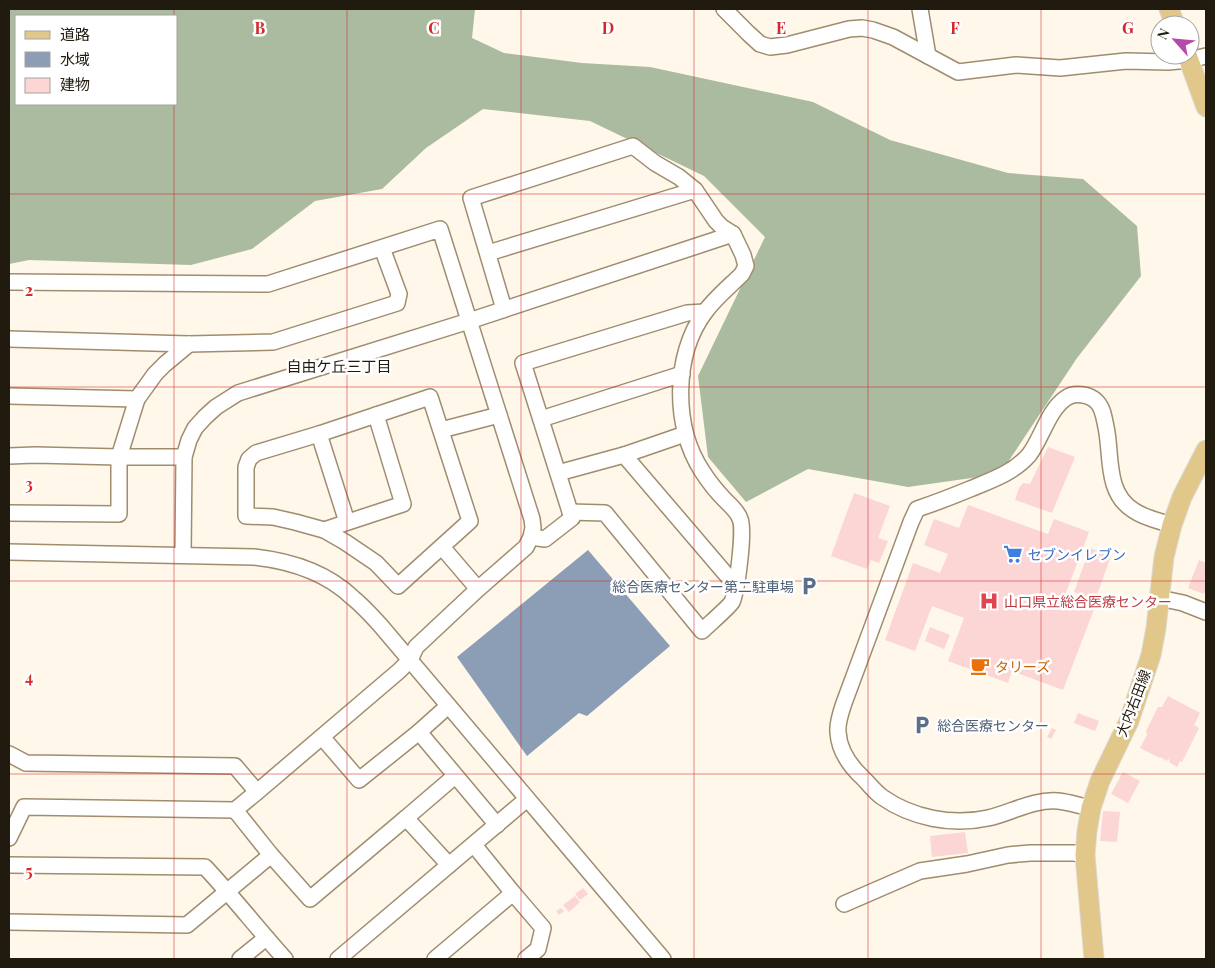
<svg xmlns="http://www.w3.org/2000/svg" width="1215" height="968" font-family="'Playfair Display','Noto Sans JP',serif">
	<rect width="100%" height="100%" fill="#fff7ea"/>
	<path fill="#aabba0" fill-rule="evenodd" d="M 9,9 L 475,9 L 472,38 L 504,53 L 582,63 L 650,67 L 813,102 L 890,140 L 1008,173 L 1083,179 L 1137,226 L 1141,276 L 1077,358 L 1000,474 L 908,487 L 808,469 L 746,502 L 708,457 L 698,376 L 765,237 L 704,176 L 590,121 L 483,109 L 426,148 L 382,189 L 315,201 L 252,249 L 191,265 L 29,260 L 9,264 ZM 16,16 L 176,16 L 176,104 L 16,104 Z"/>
	<path fill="#8c9db6" d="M 588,550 L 670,646 L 587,716 L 579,713 L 527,756 L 457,657 Z"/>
	<g fill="#fbd6d4">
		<path d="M 1048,447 L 1075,457 L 1052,513 L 1015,500 L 1019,488 L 1023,483 L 1030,484 Z"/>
		<path d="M 854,493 L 890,506 L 878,538 L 888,541 L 879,563 L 871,560 L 867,569 L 831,556 Z"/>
		<path d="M 968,505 L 1048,534 L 1054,519 L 1089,532 L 1065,595 L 1095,607 L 1063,690 L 1012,671 L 1008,683 L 948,661 L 964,618 L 932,606 L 915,651 L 885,640 L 913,563 L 940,573 L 948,554 L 924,545 L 934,519 L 959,528 Z"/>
		<path d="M 1090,548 L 1111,556 L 1095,600 L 1074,592 Z"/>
		<path d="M 1199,560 L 1206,563 L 1206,590 L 1204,594 L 1188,588 Z"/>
		<path d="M 930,627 L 950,635 L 944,649 L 925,641 Z"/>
		<path d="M 1168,696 L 1200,713 L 1194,725 L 1199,728 L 1182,762 L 1180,761 L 1177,767 L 1169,762 L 1170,760 L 1168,759 L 1167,761 L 1160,757 L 1160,758 L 1140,748 L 1147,735 L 1146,731 L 1158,707 L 1162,707 Z"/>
		<path d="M 1078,713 L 1099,721 L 1095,731 L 1074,723 Z"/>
		<path d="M 1052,728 L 1056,730 L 1051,739 L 1047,737 Z"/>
		<path d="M 1123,772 L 1140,781 L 1128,803 L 1111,794 Z"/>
		<path d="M 1103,811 L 1120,812 L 1117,842 L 1100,841 Z"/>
		<path d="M 965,832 L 968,853 L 932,857 L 930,836 Z"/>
		<path d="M 583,888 L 588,894 L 580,900 L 575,894 Z"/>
		<path d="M 575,896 L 580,902 L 569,912 L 563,905 Z"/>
		<path d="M 561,908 L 564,911 L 559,915 L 556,911 Z"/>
	</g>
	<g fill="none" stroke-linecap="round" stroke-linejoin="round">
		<g stroke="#9f8d6e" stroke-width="18">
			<g id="minor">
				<path d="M 724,9 L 748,33 L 760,44 L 770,47 L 787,45 L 849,29 L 862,28 L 873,30 L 893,37 L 958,72 L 1016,65 L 1060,68 L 1126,61 L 1168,62 L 1189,60 L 1206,56"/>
				<path d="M 920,9 L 928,56"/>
				<path d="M 488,253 L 695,190"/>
				<path d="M 9,282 L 268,284 L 440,229 L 532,519 L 533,528 L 531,537 L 526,547 L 478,589 L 416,647 L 410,660 L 399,671 L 257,792 L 235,810 L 24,807 L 9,838"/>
				<path d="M 504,309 L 471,198 L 633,146 L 655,163 L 679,177 L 695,190 L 716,221 L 722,227 L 733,234 L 743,255 L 746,266 L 742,274 C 730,286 715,298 705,312 C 673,355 673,427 702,471 C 709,482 717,492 726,501 C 731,506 738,512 740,519 C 745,529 737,591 732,602 C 729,607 708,625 702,631 L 605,513 L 570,512"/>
				<path d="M 9,339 L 189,344 L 273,342 L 397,303 L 399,294 L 382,248"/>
				<path d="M 9,396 L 137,399"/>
				<path d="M 430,397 L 470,521 L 398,586 L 376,563 L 345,542 L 324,530 L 295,522 L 273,517 L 246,516 L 246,467 L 249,459 L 256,453 L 319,434 Z"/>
				<path d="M 541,419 L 682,374"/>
				<path d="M 441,430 L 499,415"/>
				<path d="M 319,434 L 347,522"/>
				<path d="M 624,455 L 736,586"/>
				<path d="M 9,456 L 35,455 L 119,457 L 184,457"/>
				<path d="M 558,473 L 624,455 L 685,434"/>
				<path d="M 9,513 L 119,514 L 119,457 L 137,399 L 155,374 L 165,364 L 189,344"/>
				<path d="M 324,530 L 403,504 L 376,415"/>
				<path d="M 531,537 L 545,539 L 572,518 L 523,363 L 687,313 L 705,312"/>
				<path d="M 442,547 L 478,589"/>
				<path d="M 9,552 L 254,557 C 290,561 326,572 353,598 C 363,606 372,616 381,626 L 663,959"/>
				<path d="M 183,555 L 184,457 L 189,440 L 195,428 L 205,417 L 216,407 L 238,393 L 469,321 L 733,234"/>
				<path d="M 1159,598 L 1183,603 L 1206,612"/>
				<path d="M 419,732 L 497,825"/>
				<path d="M 322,737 L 359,780 L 419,732 L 448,706"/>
				<path d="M 9,754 L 26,763 L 235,766 L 257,792"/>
				<path d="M 1091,808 C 1080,806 1069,802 1058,801 C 1033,799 1011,813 988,818 C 952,826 912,818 882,797 C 875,792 869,784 863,778 C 850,766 839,751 838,732 C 837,723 841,712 844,703 L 911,522 L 917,509 C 935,503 953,496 970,489 C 992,480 1013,473 1029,455 C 1042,438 1048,410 1066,398 C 1074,392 1090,394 1097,402 C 1103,408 1104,418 1106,427 C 1112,455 1105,492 1133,510 C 1144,518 1159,521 1172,525"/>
				<path d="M 235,810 L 271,855 L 310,899 L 406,818 L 449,865"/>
				<path d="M 406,818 L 455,776"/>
				<path d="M 474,845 L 513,893 L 543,928 L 538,949 L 526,959"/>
				<path d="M 9,865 L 205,867 C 233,897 258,929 285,959"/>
				<path d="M 844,904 L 920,871 L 967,864 L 1008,855 L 1030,853 L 1074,853 L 1085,855"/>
				<path d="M 9,922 L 187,925 L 271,855"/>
				<path d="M 240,959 L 266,938"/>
				<path d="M 338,959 L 527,799"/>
				<path d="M 435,959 L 513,893"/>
			</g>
		</g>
		<g stroke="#dbdad8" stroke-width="21">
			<g id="major">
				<path d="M 1169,9 L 1175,25"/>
				<path d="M 1187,55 L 1206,107"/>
				<path d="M 1094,959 L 1085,855 L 1087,831 L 1091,808 L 1100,781 L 1129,721 L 1151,655 L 1156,628 L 1164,557 L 1172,525 L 1182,497 L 1206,450"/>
			</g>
		</g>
		<use href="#minor" stroke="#fff" stroke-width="15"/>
		<use href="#major" stroke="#e1c789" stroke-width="19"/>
	</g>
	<path fill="none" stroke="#d62828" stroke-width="1" stroke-opacity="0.55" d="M 174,9 L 174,16M 347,9 L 347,959M 521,9 L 521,959M 694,9 L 694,959M 868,9 L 868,959M 1041,9 L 1041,959M 174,104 L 174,959M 9,194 L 1206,194M 9,387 L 1206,387M 9,581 L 1206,581M 9,774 L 1206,774"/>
	<defs>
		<g id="supermarket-bare" transform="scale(1.5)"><path d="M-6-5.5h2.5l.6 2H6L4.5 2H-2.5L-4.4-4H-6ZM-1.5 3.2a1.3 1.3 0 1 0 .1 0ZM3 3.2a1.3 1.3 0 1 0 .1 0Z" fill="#3f7fe0" stroke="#fff" stroke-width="2.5" paint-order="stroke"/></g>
		<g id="parking-bare" transform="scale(1.5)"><path d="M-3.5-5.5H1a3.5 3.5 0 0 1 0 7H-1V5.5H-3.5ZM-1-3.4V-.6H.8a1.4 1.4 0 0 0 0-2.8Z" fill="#5c6f8a" stroke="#fff" stroke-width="2.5" paint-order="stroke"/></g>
		<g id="hospital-bare" transform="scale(1.5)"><path d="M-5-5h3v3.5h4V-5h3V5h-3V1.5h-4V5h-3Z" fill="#e0444e" stroke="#fff" stroke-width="2.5" paint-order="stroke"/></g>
		<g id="cafe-bare" transform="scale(1.5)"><path d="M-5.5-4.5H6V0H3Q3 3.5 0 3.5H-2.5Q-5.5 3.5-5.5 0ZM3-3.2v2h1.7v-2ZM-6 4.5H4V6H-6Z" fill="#e8710a" stroke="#fff" stroke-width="2.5" paint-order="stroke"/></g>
	</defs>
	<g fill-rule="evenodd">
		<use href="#supermarket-bare" x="1013" y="554"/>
		<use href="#parking-bare" x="809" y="586"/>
		<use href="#hospital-bare" x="989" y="601"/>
		<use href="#cafe-bare" x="980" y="666"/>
		<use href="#parking-bare" x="922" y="725"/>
	</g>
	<g text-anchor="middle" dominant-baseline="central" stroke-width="5" stroke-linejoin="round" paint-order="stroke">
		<g font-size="14" fill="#366cbe" stroke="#fff" text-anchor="start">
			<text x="1028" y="554">セブンイレブン</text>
		</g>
		<g font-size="14" fill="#4e5e75" stroke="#fff" text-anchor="end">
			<text x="794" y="586">総合医療センター第二駐車場</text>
			<text x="937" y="725" text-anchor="start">総合医療センター</text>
		</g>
		<g font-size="14" fill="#be3a42" stroke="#fff" text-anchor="start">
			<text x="1004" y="601">山口県立総合医療センター</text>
		</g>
		<g font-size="14" fill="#c56008" stroke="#fff" text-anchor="start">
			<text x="995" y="666">タリーズ</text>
		</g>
		<g font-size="14" fill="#211a0e" stroke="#fff">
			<text transform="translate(1133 703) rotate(-69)">大内右田線</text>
		</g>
		<g font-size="15" fill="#211a0e" stroke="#fff">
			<text x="339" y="366">自由ケ丘三丁目</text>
		</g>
	</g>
	<g font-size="16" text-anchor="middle" font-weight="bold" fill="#d62828" stroke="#fff" stroke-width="5" stroke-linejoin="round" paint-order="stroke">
		<text x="260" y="34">B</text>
		<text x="434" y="34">C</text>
		<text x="608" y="34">D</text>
		<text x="781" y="34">E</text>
		<text x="955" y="34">F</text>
		<text x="1128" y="34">G</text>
		<text x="29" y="296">2</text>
		<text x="29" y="490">3</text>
		<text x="29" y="683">4</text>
		<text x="29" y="877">5</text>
	</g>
	<rect width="1215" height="968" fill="none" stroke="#211a0e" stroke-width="20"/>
	<rect x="15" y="15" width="162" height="90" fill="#ffffff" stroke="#a6a39f"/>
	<rect x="25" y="31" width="25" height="8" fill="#e1c789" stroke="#a6a39f"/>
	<text x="60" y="40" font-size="15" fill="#211a0e">道路</text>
	<rect x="25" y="52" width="25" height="15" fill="#8c9db6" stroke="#a6a39f"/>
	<text x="60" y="65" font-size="15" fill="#211a0e">水域</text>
	<rect x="25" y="78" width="25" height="15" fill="#fbd6d4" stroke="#a6a39f"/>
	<text x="60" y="90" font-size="15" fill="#211a0e">建物</text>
	<g transform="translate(1175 40) rotate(297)"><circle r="24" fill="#ffffff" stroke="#a6a39f"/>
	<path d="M0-4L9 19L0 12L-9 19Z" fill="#b54aab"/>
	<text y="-8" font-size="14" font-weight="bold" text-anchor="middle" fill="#211a0e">N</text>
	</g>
</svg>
